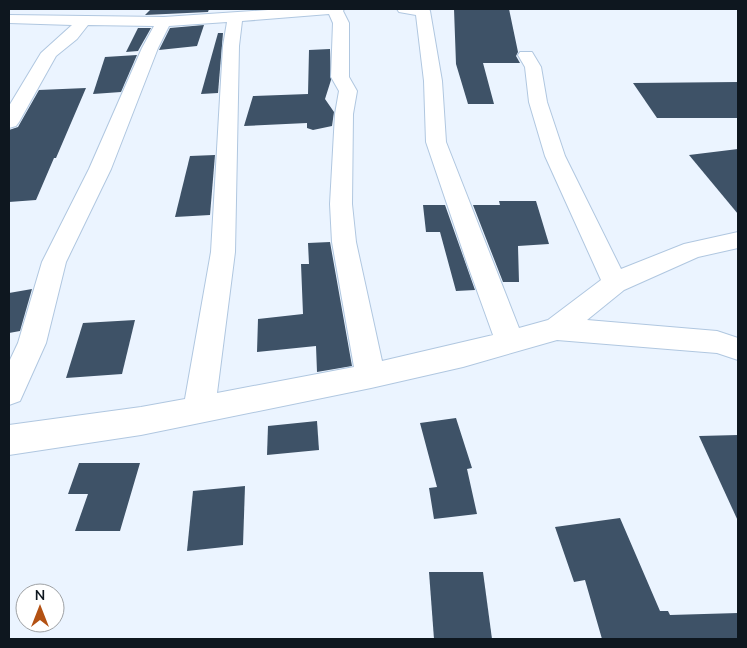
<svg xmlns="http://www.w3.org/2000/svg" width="747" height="648" font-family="'Nunito Sans',sans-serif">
	<rect width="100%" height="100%" fill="#ebf4ff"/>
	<g fill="#3e5267">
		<path d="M 151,9 L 209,9 L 208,12 L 145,15 Z"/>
		<path d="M 454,9 L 509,9 L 518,52 L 516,56 L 520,63 L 483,63 L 494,104 L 468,104 L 456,64 Z"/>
		<path d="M 204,25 L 197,46 L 159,50 L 170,28 Z"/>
		<path d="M 138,28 L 151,28 L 138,51 L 126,52 Z"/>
		<path d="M 218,33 L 223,33 L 218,93 L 201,94 Z"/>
		<path d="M 330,49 L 331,80 L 325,99 L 334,112 L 332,126 L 313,130 L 307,128 L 307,123 L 244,126 L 253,96 L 308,94 L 309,50 Z"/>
		<path d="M 137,55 L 121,92 L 93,94 L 105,57 Z"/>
		<path d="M 738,82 L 738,118 L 657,118 L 633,83 Z"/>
		<path d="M 86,88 L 56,158 L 54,158 L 36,200 L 9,202 L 9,130 L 18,127 L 39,90 Z"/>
		<path d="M 738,149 L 738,214 L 689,155 Z"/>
		<path d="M 215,155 L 210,215 L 175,217 L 190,156 Z"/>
		<path d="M 499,201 L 536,201 L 549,244 L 518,246 L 519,282 L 503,282 L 473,205 L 500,205 Z"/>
		<path d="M 423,205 L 445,205 L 475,290 L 456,291 L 440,232 L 426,232 Z"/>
		<path d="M 330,242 L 352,366 L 317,372 L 316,346 L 257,352 L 258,319 L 303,314 L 301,264 L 309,264 L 308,243 Z"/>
		<path d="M 32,289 L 20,331 L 9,333 L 9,293 Z"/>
		<path d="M 135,320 L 122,374 L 66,378 L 83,323 Z"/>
		<path d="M 456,418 L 472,468 L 467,469 L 477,514 L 434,519 L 429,488 L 437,487 L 420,423 Z"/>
		<path d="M 317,421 L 319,450 L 267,455 L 268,426 Z"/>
		<path d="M 738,435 L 738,521 L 699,436 Z"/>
		<path d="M 79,463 L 140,463 L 120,531 L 75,531 L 88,494 L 68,494 Z"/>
		<path d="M 245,486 L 243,545 L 187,551 L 193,491 Z"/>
		<path d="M 620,518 L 660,611 L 668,611 L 670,615 L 738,613 L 738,639 L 602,639 L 585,580 L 574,582 L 555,527 Z"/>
		<path d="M 429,572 L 483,572 L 492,639 L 434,639 Z"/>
	</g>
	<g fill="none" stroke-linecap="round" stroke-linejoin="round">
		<g stroke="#b0c7e0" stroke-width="2">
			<path id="street" d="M 282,9 L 344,9 L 343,11 L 349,23 L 349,77 L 357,91 L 353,114 L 352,204 L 356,242 L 382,361 L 493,335 L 467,263 L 426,142 L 424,81 L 416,15 L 399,12 L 397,9 L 429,9 L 430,11 L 442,81 L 446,142 L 519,328 L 548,320 L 601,280 L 545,156 L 529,102 L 525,67 L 518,55 L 520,52 L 532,52 L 541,67 L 547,102 L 565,156 L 621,269 L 684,244 L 738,232 L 738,248 L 698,257 L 624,290 L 587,320 L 717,331 L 738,338 L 738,360 L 717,353 L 557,340 L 463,367 L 371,388 L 141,435 L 9,455 L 9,425 L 141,407 L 185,399 L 211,252 L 223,46 L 227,22 L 169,26 L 158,48 L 111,169 L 66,262 L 46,343 L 20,401 L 9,405 L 9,362 L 18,343 L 42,262 L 89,169 L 142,48 L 154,26 L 88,25 L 77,39 L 56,56 L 19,122 L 16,126 L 9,128 L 9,106 L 41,53 L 72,25 L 9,23 L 9,15 L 164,17 ZM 329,14 L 333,23 L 331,77 L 339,91 L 335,114 L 330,204 L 332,242 L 354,367 L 217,393 L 235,252 L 239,46 L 242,21 Z"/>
		</g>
		<use href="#street" fill="#fff" fill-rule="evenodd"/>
	</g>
	<rect width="747" height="648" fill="none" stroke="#0e171f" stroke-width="20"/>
	<g transform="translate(40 608)"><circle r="24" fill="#ffffff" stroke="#9fa2a5"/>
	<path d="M0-4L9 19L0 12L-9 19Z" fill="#b35113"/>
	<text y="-8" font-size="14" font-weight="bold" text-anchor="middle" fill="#0e171f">N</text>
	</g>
</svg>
